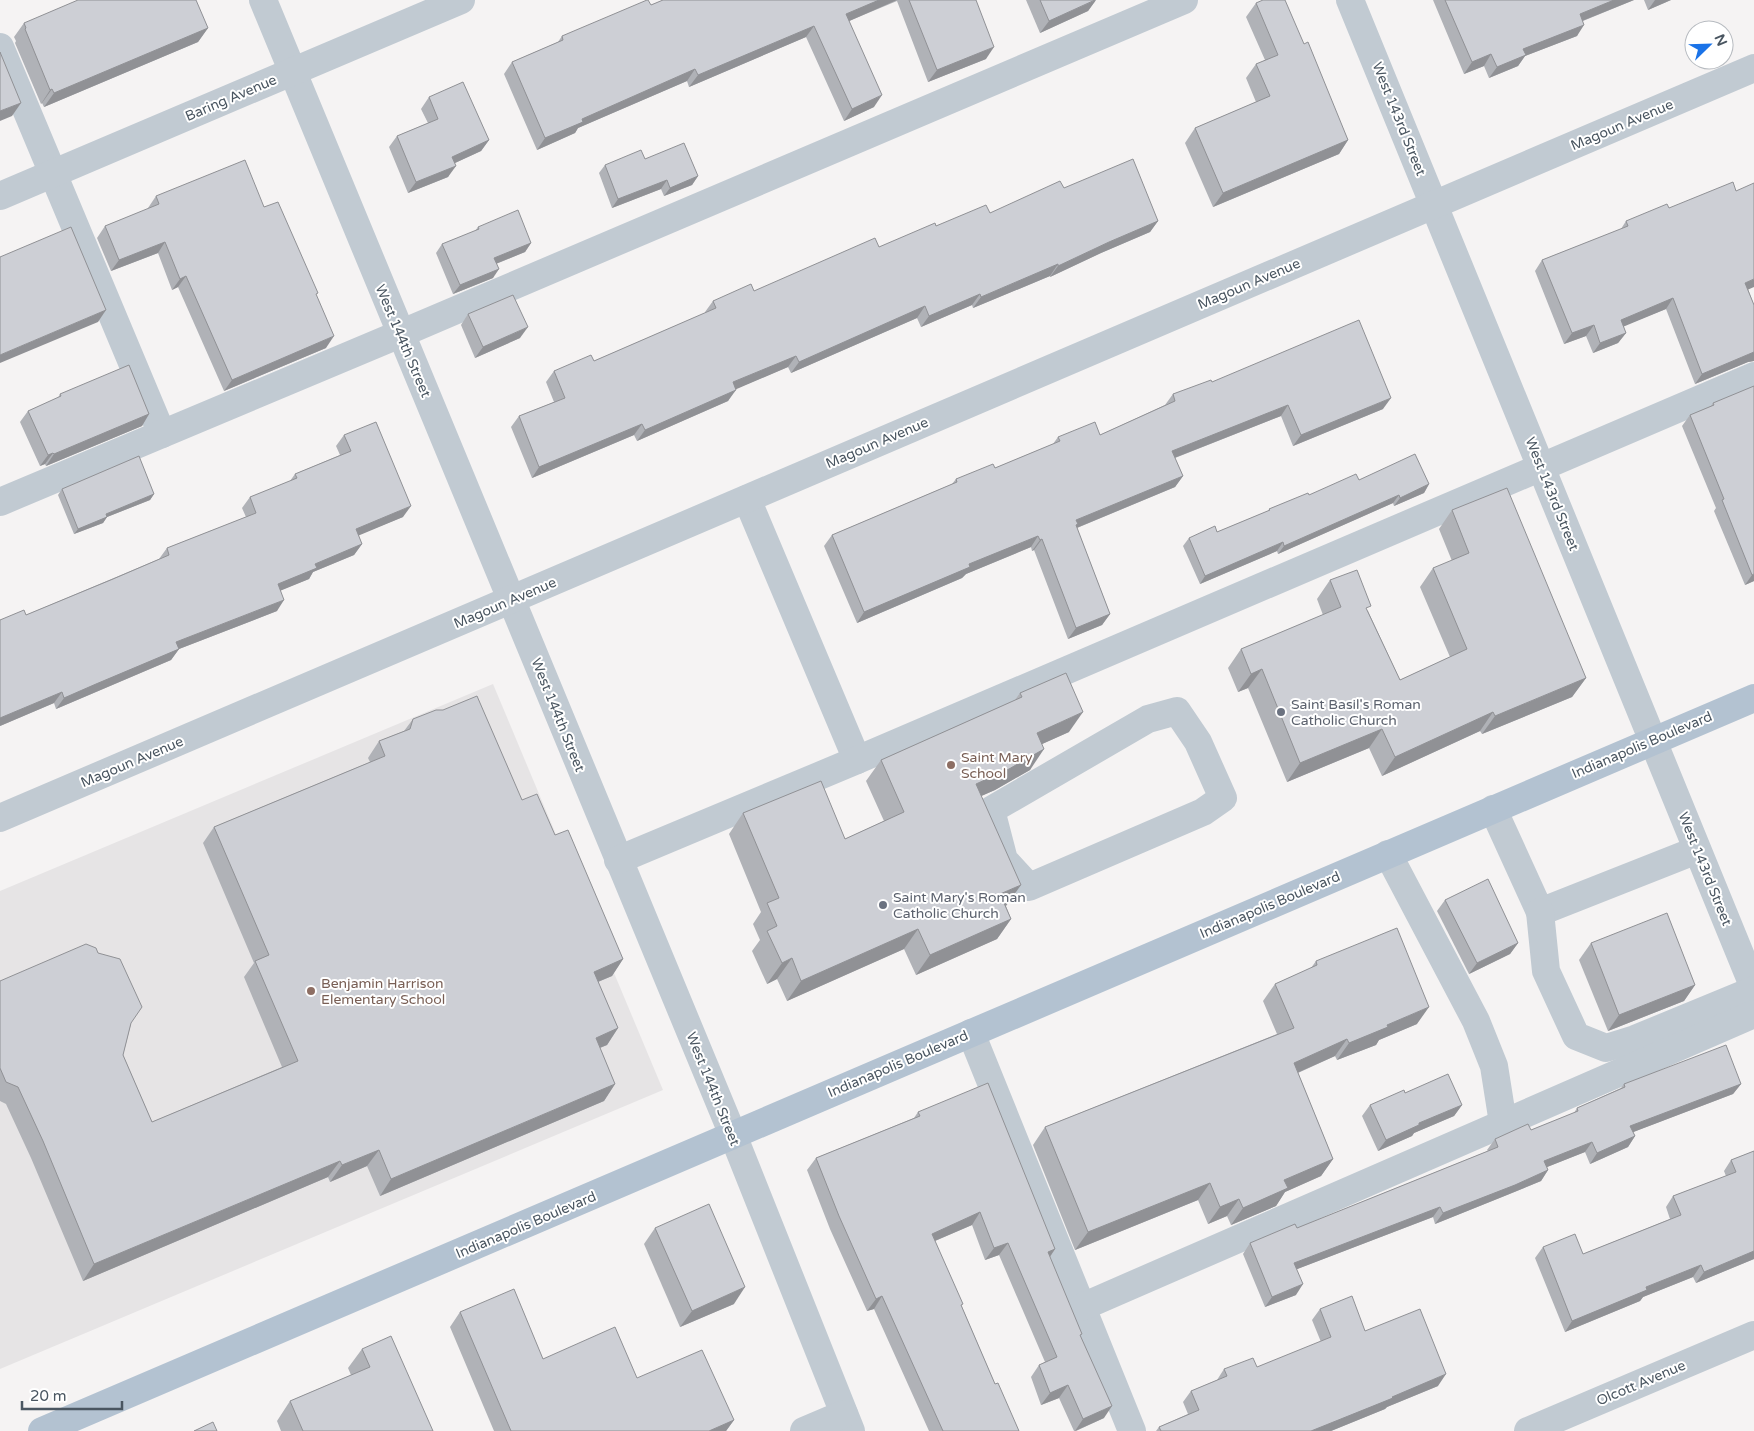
<svg xmlns="http://www.w3.org/2000/svg" width="1754" height="1431" font-family="'Varela Round',sans-serif">
	<rect width="100%" height="100%" fill="#f5f3f3"/>
	<path fill="#e6e4e5" d="M 493,684 L 663,1090 L 0,1369 L 0,891 Z"/>
	<g fill="none" stroke-linecap="round" stroke-linejoin="round">
		<g stroke="#c1cad2" stroke-width="28">
			<path d="M 263,0 L 733,1135 L 851,1431"/>
			<path d="M 1350,0 L 1754,988"/>
			<path d="M 0,47 L 162,434"/>
			<path d="M 0,196 L 461,0"/>
			<path d="M 747,499 L 857,760"/>
			<path d="M 0,502 L 400,334 L 1184,0"/>
			<path d="M 1177,711 L 1198,742 L 1223,798 L 1203,812 L 1029,887 L 1004,860 L 991,810 L 1148,719 Z"/>
			<path d="M 1493,809 L 1540,912 L 1697,850"/>
			<path d="M 0,818 L 1754,68"/>
			<path d="M 1388,854 L 1476,1021 L 1494,1066 L 1503,1123"/>
			<path d="M 618,860 L 857,760 L 1754,376"/>
			<path d="M 1540,912 L 1546,971 L 1576,1036 L 1606,1048 L 1635,1039 L 1754,990"/>
			<path d="M 971,1033 L 1132,1431"/>
			<path d="M 1082,1307 L 1754,1014"/>
			<path d="M 804,1431 L 844,1414"/>
			<path d="M 1528,1431 L 1754,1335"/>
		</g>
		<path stroke="#b3c2d1" stroke-width="28" d="M 42,1431 C 613,1188 1183,942 1754,698"/>
	</g>
	<g fill="#b0b2b7">
		<path d="M 663,0 L 976,0 L 986,59 L 928,82 L 897,1 L 849,21 L 874,107 L 844,121 L 806,37 L 689,87 L 687,81 L 578,128 L 575,133 L 537,150 L 504,74 L 512,62 L 558,42 L 562,36 L 651,5 Z"/>
		<path d="M 1026,0 L 1096,0 L 1088,11 L 1040,33 Z"/>
		<path d="M 1433,0 L 1634,0 L 1583,21 L 1577,36 L 1525,56 L 1518,66 L 1489,78 L 1484,66 L 1464,74 Z"/>
		<path d="M 1644,0 L 1671,0 L 1648,10 Z"/>
		<path d="M 1256,3 L 1304,44 L 1348,140 L 1339,154 L 1213,207 L 1185,143 L 1195,128 L 1256,102 L 1246,78 L 1256,64 L 1265,60 L 1246,17 Z"/>
		<path d="M 24,23 L 208,28 L 198,42 L 44,107 L 42,103 L 41,104 L 15,43 L 16,41 L 14,37 Z"/>
		<path d="M 429,97 L 489,140 L 481,151 L 455,163 L 448,177 L 408,193 L 389,147 L 397,136 L 428,123 L 421,109 Z"/>
		<path d="M 645,159 L 698,176 L 692,185 L 664,196 L 661,189 L 612,208 L 599,173 L 605,165 Z"/>
		<path d="M 1064,188 L 1158,221 L 1150,232 L 1101,253 L 1050,277 L 1050,276 L 973,308 L 972,305 L 921,327 L 917,318 L 791,373 L 788,367 L 735,389 L 728,401 L 637,441 L 634,435 L 532,478 L 511,427 L 519,416 L 554,402 L 546,382 L 554,371 L 594,361 L 705,313 L 705,312 L 713,301 L 754,291 L 879,247 L 936,226 L 990,213 Z"/>
		<path d="M 156,196 L 264,207 L 316,296 L 326,348 L 224,391 L 178,287 L 172,290 L 158,253 L 111,271 L 97,238 L 105,226 L 149,209 L 148,208 Z"/>
		<path d="M 1669,208 L 1748,289 L 1754,305 L 1754,361 L 1748,362 L 1695,384 L 1666,309 L 1623,326 L 1626,333 L 1618,343 L 1593,353 L 1586,336 L 1564,344 L 1535,271 L 1542,260 L 1621,229 L 1626,221 Z"/>
		<path d="M 478,227 L 531,243 L 525,252 L 496,264 L 493,278 L 453,294 L 436,253 L 442,244 L 475,231 Z"/>
		<path d="M 468,314 L 520,338 L 475,358 L 461,325 Z"/>
		<path d="M 1212,382 L 1383,409 L 1293,446 L 1281,416 L 1175,458 L 1183,476 L 1175,487 L 1077,528 L 1110,614 L 1102,625 L 1068,639 L 1034,550 L 1032,551 L 1031,547 L 966,574 L 962,578 L 857,623 L 824,546 L 832,535 L 952,484 L 956,479 L 995,468 L 1053,444 L 1058,437 L 1100,435 L 1165,405 L 1173,394 Z"/>
		<path d="M 60,394 L 149,414 L 142,426 L 46,466 L 45,464 L 40,466 L 20,422 L 28,411 L 58,398 Z"/>
		<path d="M 1713,403 L 1754,581 L 1745,585 L 1714,511 L 1716,508 L 1682,426 L 1690,415 L 1711,406 Z"/>
		<path d="M 344,435 L 403,517 L 358,535 L 362,544 L 354,555 L 313,572 L 309,579 L 281,590 L 277,611 L 179,649 L 171,660 L 89,695 L 56,709 L 54,703 L 0,726 L 0,620 L 26,615 L 159,559 L 167,548 L 246,517 L 242,508 L 250,497 L 290,481 L 295,474 L 340,455 L 336,446 Z"/>
		<path d="M 1359,480 L 1429,484 L 1424,493 L 1394,506 L 1393,503 L 1278,554 L 1277,551 L 1200,584 L 1183,546 L 1189,538 L 1217,532 L 1268,511 L 1269,509 L 1309,495 Z"/>
		<path d="M 62,489 L 154,494 L 150,500 L 107,517 L 103,523 L 74,534 L 58,495 Z"/>
		<path d="M 1452,510 L 1586,678 L 1572,697 L 1482,734 L 1480,731 L 1382,776 L 1369,748 L 1287,782 L 1248,688 L 1238,692 L 1228,668 L 1241,649 L 1323,615 L 1317,599 L 1330,580 L 1368,611 L 1400,680 L 1450,657 L 1420,587 L 1433,568 L 1452,561 L 1439,529 Z"/>
		<path d="M 1020,693 L 1069,732 L 1042,744 L 1030,770 L 995,790 L 981,796 L 1006,906 L 1011,919 L 997,939 L 916,975 L 904,949 L 787,1001 L 777,979 L 767,984 L 752,951 L 760,940 L 753,924 L 761,912 L 729,834 L 743,813 L 845,839 L 884,821 L 866,781 L 881,760 L 1015,700 Z"/>
		<path d="M 413,719 L 522,800 L 555,835 L 623,959 L 612,976 L 598,982 L 618,1028 L 607,1045 L 600,1048 L 615,1084 L 604,1101 L 380,1196 L 367,1166 L 330,1182 L 328,1177 L 83,1281 L 31,1158 L 6,1104 L 0,1101 L 0,981 L 131,1024 L 123,1055 L 152,1122 L 282,1067 L 244,977 L 254,963 L 203,843 L 214,827 L 370,762 L 368,758 L 379,741 L 404,731 Z"/>
		<path d="M 1445,900 L 1518,943 L 1510,954 L 1469,974 L 1437,911 Z"/>
		<path d="M 1591,943 L 1695,985 L 1684,1001 L 1608,1031 L 1579,960 Z"/>
		<path d="M 1316,961 L 1417,1024 L 1379,1040 L 1376,1045 L 1337,1060 L 1335,1056 L 1298,1073 L 1333,1159 L 1321,1176 L 1285,1192 L 1276,1206 L 1231,1225 L 1227,1216 L 1208,1224 L 1198,1200 L 1075,1250 L 1033,1145 L 1045,1127 L 1277,1034 L 1263,1001 L 1275,984 L 1311,968 Z"/>
		<path d="M 1624,1084 L 1741,1084 L 1733,1094 L 1633,1132 L 1635,1136 L 1628,1147 L 1590,1164 L 1585,1152 L 1547,1167 L 1548,1170 L 1541,1181 L 1507,1195 L 1435,1224 L 1433,1217 L 1297,1269 L 1296,1295 L 1265,1307 L 1243,1254 L 1250,1243 L 1297,1228 L 1488,1151 L 1487,1150 L 1495,1139 L 1531,1130 L 1574,1113 L 1577,1108 L 1621,1088 Z"/>
		<path d="M 1405,1093 L 1462,1105 L 1454,1116 L 1414,1133 L 1412,1136 L 1378,1151 L 1362,1116 L 1370,1105 Z"/>
		<path d="M 918,1112 L 1055,1249 L 1050,1257 L 1080,1337 L 1104,1418 L 1076,1431 L 1074,1431 L 1059,1398 L 1041,1405 L 1031,1377 L 1039,1365 L 1045,1362 L 999,1255 L 985,1260 L 972,1225 L 935,1241 L 962,1307 L 995,1384 L 1019,1431 L 929,1431 L 874,1309 L 867,1311 L 830,1229 L 807,1170 L 816,1158 L 914,1118 Z"/>
		<path d="M 1754,1151 L 1754,1259 L 1696,1283 L 1693,1277 L 1643,1297 L 1640,1301 L 1565,1332 L 1535,1258 L 1543,1247 L 1583,1254 L 1670,1219 L 1666,1207 L 1673,1196 L 1726,1176 L 1724,1171 L 1731,1160 Z"/>
		<path d="M 655,1228 L 734,1304 L 680,1327 L 644,1244 Z"/>
		<path d="M 1320,1309 L 1365,1331 L 1438,1386 L 1387,1407 L 1385,1409 L 1331,1431 L 1156,1431 L 1159,1427 L 1188,1414 L 1183,1402 L 1191,1391 L 1217,1380 L 1224,1369 L 1257,1367 L 1321,1342 L 1312,1320 Z"/>
		<path d="M 460,1312 L 543,1359 L 637,1378 L 734,1420 L 726,1431 L 494,1431 L 450,1327 Z"/>
		<path d="M 362,1349 L 433,1431 L 281,1431 L 277,1421 L 290,1401 L 351,1375 L 348,1368 Z"/>
	</g>
	<g fill="#909195">
		<path d="M 879,0 L 897,0 L 838,26 L 846,14 Z"/>
		<path d="M 1096,0 L 1088,11 L 1040,33 L 1049,21 Z"/>
		<path d="M 1614,0 L 1634,0 L 1572,25 L 1580,14 Z"/>
		<path d="M 1655,0 L 1671,0 L 1648,10 Z"/>
		<path d="M 1584,25 L 1577,36 L 1525,56 L 1518,66 L 1489,78 L 1497,67 L 1523,49 Z"/>
		<path d="M 814,26 L 806,37 L 689,87 L 698,75 Z"/>
		<path d="M 208,28 L 198,42 L 44,107 L 54,93 Z"/>
		<path d="M 994,47 L 986,59 L 928,82 L 937,70 Z"/>
		<path d="M 1491,54 L 1484,66 L 1464,74 L 1472,62 Z"/>
		<path d="M 695,69 L 687,81 L 578,128 L 575,133 L 537,150 L 545,138 L 582,119 Z"/>
		<path d="M 52,89 L 42,103 L 41,104 L 50,90 Z"/>
		<path d="M 882,95 L 874,107 L 844,121 L 852,109 Z"/>
		<path d="M 21,103 L 12,116 L 0,121 L 0,111 Z"/>
		<path d="M 489,140 L 481,151 L 444,168 L 452,157 Z"/>
		<path d="M 1348,140 L 1339,154 L 1213,207 L 1223,193 Z"/>
		<path d="M 456,166 L 448,177 L 408,193 L 416,182 Z"/>
		<path d="M 698,176 L 692,185 L 664,196 L 670,188 Z"/>
		<path d="M 667,180 L 661,189 L 612,208 L 618,199 Z"/>
		<path d="M 1158,221 L 1150,232 L 1101,253 L 1050,277 L 1058,266 L 1109,242 Z"/>
		<path d="M 165,242 L 158,253 L 111,271 L 119,260 Z"/>
		<path d="M 531,243 L 525,252 L 488,267 L 494,258 Z"/>
		<path d="M 1058,264 L 1050,276 L 973,308 L 981,297 Z"/>
		<path d="M 499,269 L 493,278 L 453,294 L 460,285 Z"/>
		<path d="M 186,276 L 178,287 L 172,290 L 180,279 Z"/>
		<path d="M 1754,279 L 1754,287 L 1738,294 L 1745,283 Z"/>
		<path d="M 980,294 L 972,305 L 921,327 L 929,316 Z"/>
		<path d="M 1673,298 L 1666,309 L 1613,331 L 1621,320 Z"/>
		<path d="M 925,306 L 917,318 L 791,373 L 799,362 Z"/>
		<path d="M 106,310 L 98,322 L 0,363 L 0,355 Z"/>
		<path d="M 1594,325 L 1586,336 L 1564,344 L 1572,333 Z"/>
		<path d="M 528,327 L 520,338 L 475,358 L 483,347 Z"/>
		<path d="M 1626,333 L 1618,343 L 1593,353 L 1600,343 Z"/>
		<path d="M 334,336 L 326,348 L 224,391 L 232,380 Z"/>
		<path d="M 1754,352 L 1754,361 L 1748,362 L 1695,384 L 1702,374 Z"/>
		<path d="M 796,356 L 788,367 L 725,394 L 733,382 Z"/>
		<path d="M 736,390 L 728,401 L 637,441 L 645,430 Z"/>
		<path d="M 1391,398 L 1383,409 L 1293,446 L 1301,435 Z"/>
		<path d="M 1288,405 L 1281,416 L 1164,462 L 1172,451 Z"/>
		<path d="M 149,414 L 142,426 L 46,466 L 54,454 Z"/>
		<path d="M 642,424 L 634,435 L 532,478 L 539,467 Z"/>
		<path d="M 53,453 L 45,464 L 40,466 L 48,455 Z"/>
		<path d="M 1183,476 L 1175,487 L 1074,529 L 1076,520 Z"/>
		<path d="M 1429,484 L 1424,493 L 1394,506 L 1400,498 Z"/>
		<path d="M 154,494 L 150,500 L 107,517 L 103,523 L 74,534 L 78,529 L 106,514 Z"/>
		<path d="M 1399,495 L 1393,503 L 1278,554 L 1284,546 Z"/>
		<path d="M 411,506 L 403,517 L 348,540 L 356,529 Z"/>
		<path d="M 1038,536 L 1031,547 L 966,574 L 962,578 L 857,623 L 864,612 L 969,564 Z"/>
		<path d="M 1042,539 L 1034,550 L 1032,551 L 1040,540 Z"/>
		<path d="M 1283,542 L 1277,551 L 1200,584 L 1205,576 Z"/>
		<path d="M 362,544 L 354,555 L 313,572 L 309,579 L 270,595 L 278,584 L 315,564 Z"/>
		<path d="M 1754,574 L 1754,581 L 1745,585 L 1752,575 Z"/>
		<path d="M 284,600 L 277,611 L 179,649 L 171,660 L 56,709 L 64,698 L 176,642 Z"/>
		<path d="M 1110,614 L 1102,625 L 1068,639 L 1076,628 Z"/>
		<path d="M 1262,669 L 1248,688 L 1238,692 L 1251,674 Z"/>
		<path d="M 1586,678 L 1572,697 L 1482,734 L 1495,716 Z"/>
		<path d="M 62,692 L 54,703 L 0,726 L 0,718 Z"/>
		<path d="M 1083,712 L 1069,732 L 1022,753 L 1037,733 Z"/>
		<path d="M 1493,712 L 1480,731 L 1382,776 L 1395,757 Z"/>
		<path d="M 1382,729 L 1369,748 L 1287,782 L 1300,763 Z"/>
		<path d="M 1044,749 L 1030,770 L 995,790 L 961,805 L 976,784 Z"/>
		<path d="M 1021,885 L 1006,906 L 986,915 L 1000,894 Z"/>
		<path d="M 1011,919 L 997,939 L 916,975 L 930,955 Z"/>
		<path d="M 918,929 L 904,949 L 787,1001 L 801,981 Z"/>
		<path d="M 1518,943 L 1510,954 L 1469,974 L 1477,963 Z"/>
		<path d="M 792,958 L 777,979 L 767,984 L 782,963 Z"/>
		<path d="M 623,959 L 612,976 L 583,988 L 594,972 Z"/>
		<path d="M 1695,985 L 1684,1001 L 1608,1031 L 1619,1015 Z"/>
		<path d="M 1429,1007 L 1417,1024 L 1379,1040 L 1376,1045 L 1337,1060 L 1349,1043 L 1387,1025 Z"/>
		<path d="M 618,1028 L 607,1045 L 584,1054 L 596,1038 Z"/>
		<path d="M 1347,1039 L 1335,1056 L 1281,1080 L 1294,1063 Z"/>
		<path d="M 615,1084 L 604,1101 L 380,1196 L 391,1179 Z"/>
		<path d="M 1741,1084 L 1733,1094 L 1623,1136 L 1630,1126 Z"/>
		<path d="M 1462,1105 L 1454,1116 L 1414,1133 L 1412,1136 L 1378,1151 L 1386,1140 L 1419,1123 Z"/>
		<path d="M 1635,1136 L 1628,1147 L 1590,1164 L 1597,1153 Z"/>
		<path d="M 1592,1142 L 1585,1152 L 1537,1171 L 1544,1161 Z"/>
		<path d="M 379,1150 L 367,1166 L 330,1182 L 342,1165 Z"/>
		<path d="M 1333,1159 L 1321,1176 L 1285,1192 L 1276,1206 L 1231,1225 L 1243,1208 L 1284,1180 Z"/>
		<path d="M 340,1161 L 328,1177 L 83,1281 L 94,1264 Z"/>
		<path d="M 1548,1170 L 1541,1181 L 1507,1195 L 1435,1224 L 1443,1213 Z"/>
		<path d="M 1210,1183 L 1198,1200 L 1075,1250 L 1088,1232 Z"/>
		<path d="M 1239,1199 L 1227,1216 L 1208,1224 L 1220,1207 Z"/>
		<path d="M 1440,1207 L 1433,1217 L 1287,1273 L 1294,1263 Z"/>
		<path d="M 980,1212 L 972,1225 L 923,1246 L 932,1234 Z"/>
		<path d="M 1008,1243 L 999,1255 L 985,1260 L 994,1248 Z"/>
		<path d="M 1055,1249 L 1047,1261 L 1048,1252 Z"/>
		<path d="M 1754,1251 L 1754,1259 L 1696,1283 L 1704,1272 Z"/>
		<path d="M 1701,1265 L 1693,1277 L 1643,1297 L 1640,1301 L 1565,1332 L 1572,1321 L 1646,1287 Z"/>
		<path d="M 1303,1284 L 1296,1295 L 1265,1307 L 1272,1297 Z"/>
		<path d="M 745,1287 L 734,1304 L 680,1327 L 692,1311 Z"/>
		<path d="M 882,1296 L 874,1309 L 867,1311 L 876,1299 Z"/>
		<path d="M 1446,1374 L 1438,1386 L 1387,1407 L 1385,1409 L 1331,1431 L 1311,1431 Z"/>
		<path d="M 1068,1385 L 1059,1398 L 1041,1405 L 1050,1393 Z"/>
		<path d="M 1112,1406 L 1104,1418 L 1075,1431 L 1083,1419 Z"/>
		<path d="M 734,1420 L 726,1431 L 709,1431 Z"/>
	</g>
	<g fill="#cdcfd5" stroke="#909195">
		<path d="M 78,0 L 196,0 L 208,28 L 54,93 L 52,89 L 50,90 L 25,29 L 26,28 L 24,23 Z"/>
		<path d="M 647,0 L 648,0 L 651,5 L 663,0 L 879,0 L 846,14 L 882,95 L 852,109 L 814,26 L 698,75 L 695,69 L 582,119 L 583,122 L 545,138 L 512,62 L 563,40 L 562,36 Z"/>
		<path d="M 909,0 L 976,0 L 994,47 L 937,70 Z"/>
		<path d="M 1040,0 L 1095,0 L 1049,21 Z"/>
		<path d="M 1263,0 L 1285,0 L 1304,44 L 1308,42 L 1348,140 L 1223,193 L 1195,128 L 1270,96 L 1256,64 L 1278,55 L 1256,3 Z"/>
		<path d="M 1445,0 L 1614,0 L 1580,14 L 1584,25 L 1523,49 L 1526,55 L 1497,67 L 1491,54 L 1472,62 Z"/>
		<path d="M 0,52 L 21,103 L 0,111 Z"/>
		<path d="M 463,82 L 489,140 L 452,157 L 456,166 L 416,182 L 397,136 L 438,119 L 429,97 Z"/>
		<path d="M 684,143 L 698,176 L 670,188 L 667,180 L 618,199 L 605,165 L 641,150 L 645,159 Z"/>
		<path d="M 1133,159 L 1158,221 L 1109,242 L 1058,266 L 1058,264 L 981,297 L 980,294 L 929,316 L 925,306 L 799,362 L 796,356 L 733,382 L 736,390 L 645,430 L 642,424 L 539,467 L 519,416 L 565,398 L 554,371 L 591,355 L 594,361 L 716,308 L 713,301 L 751,284 L 754,291 L 875,238 L 879,247 L 935,223 L 936,226 L 986,205 L 990,213 L 1060,181 L 1064,188 Z"/>
		<path d="M 245,160 L 264,207 L 278,202 L 318,293 L 316,294 L 334,336 L 232,380 L 186,276 L 180,279 L 165,242 L 119,260 L 105,226 L 159,204 L 156,196 Z"/>
		<path d="M 1733,182 L 1736,191 L 1754,183 L 1754,279 L 1745,283 L 1754,305 L 1754,352 L 1702,374 L 1673,298 L 1621,320 L 1626,333 L 1600,343 L 1594,325 L 1572,333 L 1542,260 L 1628,226 L 1626,221 L 1667,204 L 1669,208 Z"/>
		<path d="M 518,210 L 531,243 L 494,258 L 499,269 L 460,285 L 442,244 L 479,229 L 478,227 Z"/>
		<path d="M 71,227 L 106,310 L 0,355 L 0,257 Z"/>
		<path d="M 513,295 L 528,327 L 483,347 L 468,314 Z"/>
		<path d="M 1359,320 L 1391,398 L 1301,435 L 1288,405 L 1172,451 L 1183,476 L 1076,520 L 1078,524 L 1076,525 L 1110,614 L 1076,628 L 1042,539 L 1040,540 L 1038,536 L 969,564 L 970,567 L 864,612 L 832,535 L 957,482 L 956,479 L 993,464 L 995,468 L 1060,441 L 1058,437 L 1095,422 L 1100,435 L 1175,401 L 1173,394 L 1211,380 L 1212,382 Z"/>
		<path d="M 129,365 L 149,414 L 54,454 L 53,453 L 48,455 L 28,411 L 61,396 L 60,394 Z"/>
		<path d="M 1754,386 L 1754,574 L 1752,575 L 1722,500 L 1724,499 L 1690,415 L 1714,405 L 1713,403 Z"/>
		<path d="M 376,422 L 411,506 L 356,529 L 362,544 L 315,564 L 317,568 L 278,584 L 284,600 L 176,642 L 179,649 L 96,684 L 64,698 L 62,692 L 0,718 L 0,620 L 24,610 L 26,615 L 113,579 L 169,555 L 167,548 L 256,513 L 250,497 L 297,478 L 295,474 L 351,451 L 344,435 Z"/>
		<path d="M 1415,454 L 1429,484 L 1400,498 L 1399,495 L 1284,546 L 1283,542 L 1205,576 L 1189,538 L 1215,526 L 1217,532 L 1270,510 L 1269,509 L 1308,493 L 1309,495 L 1356,474 L 1359,480 Z"/>
		<path d="M 139,456 L 154,494 L 106,514 L 107,517 L 78,529 L 62,489 Z"/>
		<path d="M 1507,488 L 1586,678 L 1495,716 L 1493,712 L 1395,757 L 1382,729 L 1300,763 L 1262,669 L 1251,674 L 1241,649 L 1341,607 L 1330,580 L 1357,570 L 1371,606 L 1366,608 L 1400,680 L 1467,649 L 1433,568 L 1469,553 L 1452,510 Z"/>
		<path d="M 1066,673 L 1083,712 L 1037,733 L 1044,749 L 1009,769 L 976,784 L 1021,885 L 1000,894 L 1011,919 L 930,955 L 918,929 L 801,981 L 792,958 L 782,963 L 767,931 L 777,926 L 767,903 L 779,898 L 743,813 L 821,781 L 845,839 L 904,812 L 881,760 L 1022,697 L 1020,693 Z"/>
		<path d="M 477,696 L 522,800 L 537,794 L 555,835 L 568,830 L 623,959 L 594,972 L 618,1028 L 596,1038 L 615,1084 L 391,1179 L 379,1150 L 342,1165 L 340,1161 L 94,1264 L 43,1141 L 18,1087 L 6,1082 L 0,1068 L 0,981 L 86,944 L 96,948 L 98,953 L 120,959 L 142,1007 L 131,1023 L 123,1055 L 152,1122 L 298,1061 L 255,961 L 269,955 L 214,827 L 385,756 L 379,741 L 410,729 L 413,719 L 436,710 L 443,710 Z"/>
		<path d="M 1488,879 L 1518,943 L 1477,963 L 1445,900 Z"/>
		<path d="M 1667,913 L 1695,985 L 1619,1015 L 1591,943 Z"/>
		<path d="M 1397,928 L 1429,1007 L 1387,1025 L 1388,1027 L 1349,1043 L 1347,1039 L 1294,1063 L 1333,1159 L 1284,1180 L 1288,1188 L 1243,1208 L 1239,1199 L 1220,1207 L 1210,1183 L 1088,1232 L 1045,1127 L 1294,1028 L 1275,984 L 1317,965 L 1316,961 Z"/>
		<path d="M 1726,1045 L 1741,1084 L 1630,1126 L 1635,1136 L 1597,1153 L 1592,1142 L 1544,1161 L 1548,1170 L 1515,1185 L 1443,1213 L 1440,1207 L 1294,1263 L 1303,1284 L 1272,1297 L 1250,1243 L 1295,1224 L 1297,1228 L 1498,1147 L 1495,1139 L 1528,1124 L 1531,1130 L 1578,1111 L 1577,1108 L 1625,1087 L 1624,1084 Z"/>
		<path d="M 1448,1074 L 1462,1105 L 1419,1123 L 1419,1125 L 1386,1140 L 1370,1105 L 1404,1090 L 1405,1093 Z"/>
		<path d="M 988,1083 L 1055,1249 L 1048,1252 L 1082,1334 L 1080,1335 L 1112,1406 L 1083,1419 L 1068,1385 L 1050,1393 L 1039,1365 L 1057,1357 L 1008,1243 L 994,1248 L 980,1212 L 932,1234 L 963,1304 L 961,1305 L 995,1384 L 998,1383 L 1019,1431 L 943,1431 L 882,1296 L 876,1299 L 839,1216 L 816,1158 L 920,1116 L 918,1112 Z"/>
		<path d="M 1754,1151 L 1754,1251 L 1704,1272 L 1701,1265 L 1646,1287 L 1647,1290 L 1572,1321 L 1543,1247 L 1575,1234 L 1583,1254 L 1681,1215 L 1673,1196 L 1736,1172 L 1731,1160 Z"/>
		<path d="M 709,1204 L 745,1287 L 692,1311 L 655,1228 Z"/>
		<path d="M 514,1289 L 543,1359 L 615,1327 L 637,1378 L 702,1350 L 734,1420 L 709,1431 L 511,1431 L 460,1312 Z"/>
		<path d="M 1352,1296 L 1365,1331 L 1420,1309 L 1446,1374 L 1392,1397 L 1393,1398 L 1311,1431 L 1161,1431 L 1159,1427 L 1199,1410 L 1191,1391 L 1227,1376 L 1224,1369 L 1253,1358 L 1257,1367 L 1331,1337 L 1320,1309 Z"/>
		<path d="M 391,1336 L 433,1431 L 303,1431 L 290,1401 L 370,1367 L 362,1349 Z"/>
		<path d="M 213,1422 L 217,1431 L 194,1431 Z"/>
	</g>
	<g fill="#6b7280" stroke="#fff" stroke-width="2">
		<circle cx="1281" cy="712" r="5"/>
		<circle cx="883" cy="905" r="5"/>
	</g>
	<g fill="#8d6e63" stroke="#fff" stroke-width="2">
		<circle cx="951" cy="765" r="5"/>
		<circle cx="311" cy="991" r="5"/>
	</g>
	<g text-anchor="middle" dominant-baseline="central" stroke-width="4" stroke-linejoin="round" paint-order="stroke">
		<g font-size="14" fill="#4a5661" stroke="#fff">
			<text transform="translate(231 98) rotate(-23)">Baring Avenue</text>
			<text transform="translate(1399 119) rotate(68)">West 143rd Street</text>
			<text transform="translate(1622 125) rotate(-23)">Magoun Avenue</text>
			<text transform="translate(1249 284) rotate(-23)">Magoun Avenue</text>
			<text transform="translate(403 341) rotate(67)">West 144th Street</text>
			<text transform="translate(877 443) rotate(-23)">Magoun Avenue</text>
			<text transform="translate(1552 494) rotate(68)">West 143rd Street</text>
			<text transform="translate(505 603) rotate(-23)">Magoun Avenue</text>
			<text transform="translate(558 715) rotate(68)">West 144th Street</text>
			<text transform="translate(1642 745) rotate(-23)">Indianapolis Boulevard</text>
			<text transform="translate(132 762) rotate(-23)">Magoun Avenue</text>
			<text transform="translate(1705 869) rotate(68)">West 143rd Street</text>
			<text transform="translate(1270 905) rotate(-23)">Indianapolis Boulevard</text>
			<text transform="translate(898 1064) rotate(-23)">Indianapolis Boulevard</text>
			<text transform="translate(713 1089) rotate(68)">West 144th Street</text>
			<text transform="translate(526 1225) rotate(-23)">Indianapolis Boulevard</text>
			<text transform="translate(1641 1383) rotate(-23)">Olcott Avenue</text>
		</g>
		<g font-size="14" fill="#5b616d" stroke="#fff" text-anchor="start">
			<text x="1291" y="704">Saint Basil's Roman<tspan x="1291" dy="16">Catholic Church</tspan></text>
			<text x="893" y="897">Saint Mary's Roman<tspan x="893" dy="16">Catholic Church</tspan></text>
		</g>
		<g font-size="14" fill="#785e54" stroke="#fff" text-anchor="start">
			<text x="961" y="757">Saint Mary<tspan x="961" dy="16">School</tspan></text>
			<text x="321" y="983">Benjamin Harrison<tspan x="321" dy="16">Elementary School</tspan></text>
		</g>
	</g>
	<g transform="translate(1709 45) rotate(67)"><circle r="24" fill="#ffffff" stroke="#b7bbc0"/>
	<path d="M0-4L9 19L0 12L-9 19Z" fill="#1a73e8"/>
	<text y="-8" font-size="14" font-weight="bold" text-anchor="middle" fill="#4a5661">N</text>
	</g>
	<path d="M22 1401v8h100v-8" fill="none" stroke="#4a5661" stroke-width="2.5"/>
	<text x="30" y="1401" font-size="15" fill="#4a5661" stroke="#ffffff" stroke-width="4" paint-order="stroke">20 m</text>
</svg>
